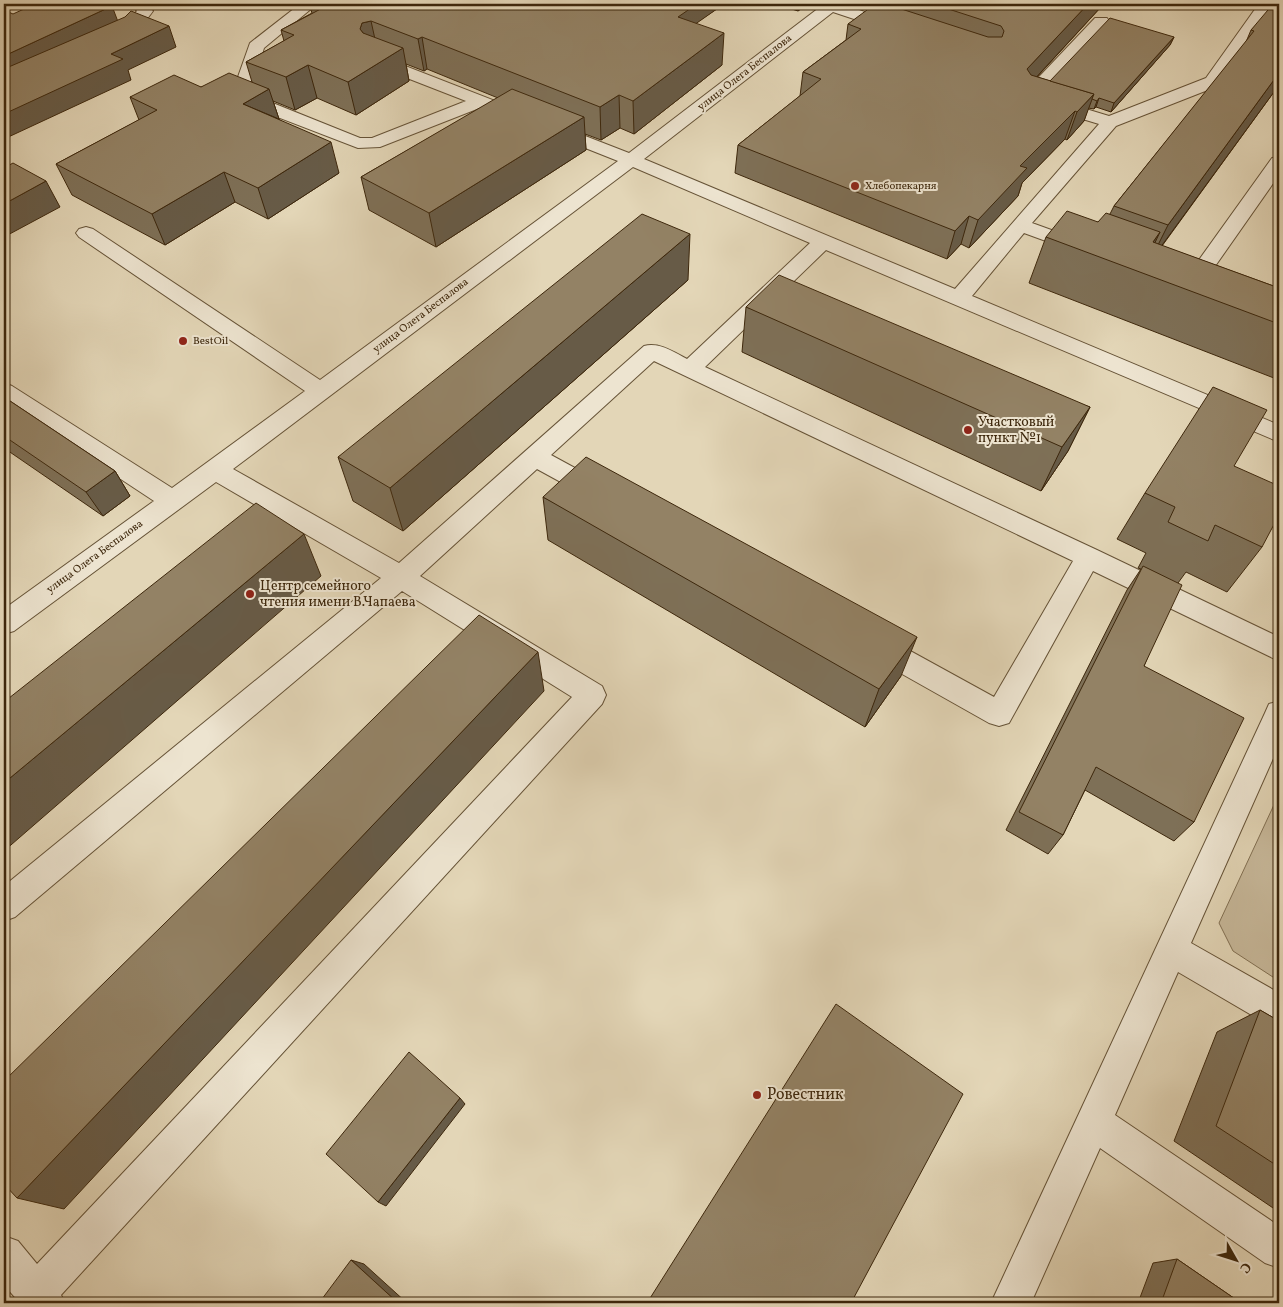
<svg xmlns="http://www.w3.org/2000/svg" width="1283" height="1307" font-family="Vollkorn,serif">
	<rect width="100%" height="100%" fill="#e3d6b7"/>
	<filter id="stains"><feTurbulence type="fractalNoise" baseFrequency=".004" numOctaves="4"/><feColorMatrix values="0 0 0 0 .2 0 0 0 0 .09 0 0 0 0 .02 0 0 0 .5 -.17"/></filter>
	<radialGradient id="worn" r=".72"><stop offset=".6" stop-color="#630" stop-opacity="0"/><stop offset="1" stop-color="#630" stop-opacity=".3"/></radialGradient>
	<path fill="#c7b89a" stroke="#827053" d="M 1279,794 L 1279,981 L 1233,951 L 1219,923 Z"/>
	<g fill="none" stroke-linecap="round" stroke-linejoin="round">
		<g stroke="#665337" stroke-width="2">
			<g id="minor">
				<path d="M 131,4 L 147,4 L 153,11 C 143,25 127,45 108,40 L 106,37 L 108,34 L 120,29 L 137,11 Z"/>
				<path d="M 300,4 L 317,4 L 264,48 L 251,91 L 253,95 L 360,138 L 372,138 L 466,101 L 371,64 L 369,60 L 371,56 L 377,55 L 629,153 L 824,4 L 842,4 L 902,25 L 904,28 L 902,31 L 896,33 L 833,12 L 644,159 L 955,289 L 1099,124 L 1023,101 L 1020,97 L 1095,18 L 1107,18 L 1109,21 L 1040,95 L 1109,116 L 1206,78 L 1258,5 L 1266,4 L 1279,7 L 1279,17 L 1268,14 L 1218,86 L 1116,126 L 1032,223 L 1090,244 L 1093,248 L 1090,252 L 1083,254 L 1076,252 L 1024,233 L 972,296 L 1279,425 L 1279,442 L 826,250 L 705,367 L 1097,550 L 1279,637 L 1279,661 L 1093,571 L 1009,723 L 999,726 L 989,723 L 863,652 L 859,644 L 863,636 L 873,633 L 883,636 L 994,697 L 1073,561 L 654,361 L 551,455 L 608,486 L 611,492 L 608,498 L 599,501 L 590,498 L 537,469 L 420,576 L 602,686 L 606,695 L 602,704 L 61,1295 L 65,1303 L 20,1303 L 4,1285 L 4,1236 L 18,1241 L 37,1264 L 572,697 L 402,591 L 15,917 L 4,921 L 4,886 L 381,578 L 216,482 L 14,631 L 4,634 L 4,609 L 154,501 L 4,402 L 4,383 L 12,386 L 172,488 L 305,391 L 79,237 L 76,233 L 79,229 L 86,227 L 93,229 L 320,380 L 618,161 L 482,107 L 380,147 L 358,148 L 241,103 L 233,91 L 250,43 ZM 633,167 L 810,243 L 687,359 C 674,352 659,342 644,346 L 399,563 L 233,469 Z"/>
				<path d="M 1279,157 L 1279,175 L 1197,292 C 1188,294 1177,292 1172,284 L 1175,279 L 1186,278 L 1272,158 Z"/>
				<path d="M 1279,701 L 1279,745 L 1191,943 L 1279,993 L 1279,1029 L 1267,1024 L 1178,972 L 1115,1115 L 1279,1226 L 1279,1268 L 1265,1263 L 1100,1148 L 1031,1303 L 991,1303 L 1265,713 L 1269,704 Z"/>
			</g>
		</g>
		<use href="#minor" fill="#ede4d0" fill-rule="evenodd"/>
	</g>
	<g fill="#7e7057" stroke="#3d270c">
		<path d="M 309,4 L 724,4 L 696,23 L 722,65 L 634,134 L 620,128 L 601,140 L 585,134 L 586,150 L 436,247 L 369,210 L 361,177 L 498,98 L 427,69 L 424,71 L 406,64 L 409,81 L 356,115 L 317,98 L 295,110 L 273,101 L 279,119 L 339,173 L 268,219 L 235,202 L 165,245 L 72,195 L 56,164 L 139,120 L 130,97 L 201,87 L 252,82 L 246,62 L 284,41 L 281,30 L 312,13 Z"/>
		<path d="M 776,4 L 807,4 L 798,11 Z"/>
		<path d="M 889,4 L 1101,4 L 1100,8 L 1037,77 L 1050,81 L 1174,37 L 1170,45 L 1111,112 L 1096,107 L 1094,109 L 1088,108 L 1084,121 L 1067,140 L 1065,139 L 1022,183 L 1018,196 L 969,248 L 961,244 L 947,259 L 735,173 L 738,145 L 800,96 L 803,72 L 846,40 L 848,24 L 889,5 Z"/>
		<path d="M 1279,4 L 1279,85 L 1162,246 L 1279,288 L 1279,380 L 1029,283 L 1046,237 L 1098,222 L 1110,214 L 1114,206 L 1246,42 L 1251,30 Z"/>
		<path d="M 688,280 L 403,531 L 353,501 L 338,457 Z"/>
		<path d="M 746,307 L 1090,407 L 1068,451 L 1041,491 L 742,352 Z"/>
		<path d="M 4,397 L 115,471 L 130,496 L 103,516 L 4,448 Z"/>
		<path d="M 1234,466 L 1262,547 L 1227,592 L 1186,572 L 1178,583 L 1144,666 L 1194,822 L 1174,841 L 1085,790 L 1063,835 L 1048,854 L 1006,830 L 1127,590 L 1141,569 L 1138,568 L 1146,553 L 1117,539 L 1145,493 Z"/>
		<path d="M 543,497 L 901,676 L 865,727 L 548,540 Z"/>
		<path d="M 1260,1010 L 1279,1021 L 1279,1212 L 1174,1141 L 1217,1032 Z"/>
		<path d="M 1177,1259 L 1241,1303 L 1138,1303 L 1153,1263 Z"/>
	</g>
	<g fill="#675b47" stroke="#3d270c">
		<path d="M 212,4 L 219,4 L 213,6 Z"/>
		<path d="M 681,4 L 724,4 L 694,25 L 678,17 Z"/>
		<path d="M 798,4 L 807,4 L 798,11 Z"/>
		<path d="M 1088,4 L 1101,4 L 1100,8 L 1018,97 L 1027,69 Z"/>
		<path d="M 112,6 L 120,27 L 4,81 L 4,56 Z"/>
		<path d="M 371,21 L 378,53 L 360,29 L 362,23 Z"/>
		<path d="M 169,26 L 176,47 L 128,70 L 131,80 L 4,139 L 4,114 L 111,54 Z"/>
		<path d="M 724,33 L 722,65 L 634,134 L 633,101 Z"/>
		<path d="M 422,37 L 427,69 L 424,71 L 418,39 Z"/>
		<path d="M 1174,37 L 1170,45 L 1111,112 L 1114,103 Z"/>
		<path d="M 403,48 L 409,81 L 356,115 L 348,82 Z"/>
		<path d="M 308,65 L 317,98 L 295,110 L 286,77 Z"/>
		<path d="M 1279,73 L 1279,85 L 1149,263 L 1168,225 Z"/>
		<path d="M 269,89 L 279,119 L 243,104 Z"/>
		<path d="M 1094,94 L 1084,121 L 1067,140 L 1077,112 Z"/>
		<path d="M 619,95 L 620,128 L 601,140 L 600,107 Z"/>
		<path d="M 1099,98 L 1096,107 L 1094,109 L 1097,101 Z"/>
		<path d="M 1075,111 L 1065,139 L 1022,183 L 1018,196 L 969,248 L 978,220 L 1020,166 Z"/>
		<path d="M 584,117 L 586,150 L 436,247 L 429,213 Z"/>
		<path d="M 331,142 L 339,173 L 268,219 L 258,188 Z"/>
		<path d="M 224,172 L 235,202 L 165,245 L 152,214 Z"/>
		<path d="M 46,181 L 60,207 L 4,237 L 4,204 Z"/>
		<path d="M 969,216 L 961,244 L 947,259 L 955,231 Z"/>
		<path d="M 1160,232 L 1141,272 L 1153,242 Z"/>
		<path d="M 690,234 L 688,280 L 403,531 L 390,488 Z"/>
		<path d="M 1090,407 L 1068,451 L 1041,491 L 1062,447 Z"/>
		<path d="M 115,471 L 130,496 L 103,516 L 86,492 Z"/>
		<path d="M 304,534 L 321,576 L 4,851 L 4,783 Z"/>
		<path d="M 917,637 L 901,676 L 865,727 L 879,689 Z"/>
		<path d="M 538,652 L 544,691 L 64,1209 L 17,1198 Z"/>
		<path d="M 460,1098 L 465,1104 L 386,1206 L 378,1202 Z"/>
		<path d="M 351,1260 L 364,1264 L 407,1303 L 398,1303 Z"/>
	</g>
	<g fill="#938265" stroke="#3d270c">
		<path d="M 35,4 L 100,4 L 109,8 L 112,6 L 4,56 L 4,10 L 13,14 Z"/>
		<path d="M 330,4 L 686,4 L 694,6 L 678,17 L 724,33 L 633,101 L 619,95 L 600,107 L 422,37 L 418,39 L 371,21 L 362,23 L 360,29 L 363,33 L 403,48 L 348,82 L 308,65 L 286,77 L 246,62 L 294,35 L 281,30 Z"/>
		<path d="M 875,4 L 886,4 L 988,37 L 1002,37 L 1004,31 L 1001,26 L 933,4 L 1088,4 L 1027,69 L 1031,75 L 1094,94 L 1077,112 L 1075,111 L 1020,166 L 1027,168 L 978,220 L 969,216 L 955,231 L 738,145 L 821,79 L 803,72 L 861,29 L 848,24 Z"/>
		<path d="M 1273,4 L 1279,4 L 1279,73 L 1168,225 L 1114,206 L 1254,31 L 1251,30 Z"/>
		<path d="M 131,11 L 169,26 L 111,54 L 123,59 L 4,114 L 4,69 L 125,17 Z"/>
		<path d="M 1110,18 L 1174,37 L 1114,103 L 1099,98 L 1097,101 L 1092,99 L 1094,94 L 1050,81 Z"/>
		<path d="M 229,73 L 269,89 L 243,104 L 331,142 L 258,188 L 224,172 L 152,214 L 56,164 L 157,110 L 130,97 L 174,75 L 201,87 Z"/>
		<path d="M 512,89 L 584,117 L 429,213 L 361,177 Z"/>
		<path d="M 13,163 L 46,181 L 4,204 L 4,168 Z"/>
		<path d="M 1067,211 L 1098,222 L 1106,213 L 1160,232 L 1153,242 L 1279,288 L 1279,324 L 1046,237 Z"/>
		<path d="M 642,214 L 690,234 L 390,488 L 338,457 Z"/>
		<path d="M 779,275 L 1090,407 L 1062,447 L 746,307 Z"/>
		<path d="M 1213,387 L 1267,410 L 1234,466 L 1279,486 L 1279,515 L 1262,547 L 1215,525 L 1208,541 L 1168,522 L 1175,507 L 1145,493 Z"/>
		<path d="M 4,397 L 115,471 L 86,492 L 4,436 Z"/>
		<path d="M 586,457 L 917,637 L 879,689 L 543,497 Z"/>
		<path d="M 256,503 L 304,534 L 4,783 L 4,702 Z"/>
		<path d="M 1143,566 L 1182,585 L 1144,666 L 1244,718 L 1194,822 L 1096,767 L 1063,835 L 1019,812 Z"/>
		<path d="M 479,615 L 538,652 L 17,1198 L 4,1184 L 4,1081 Z"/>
		<path d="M 836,1004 L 963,1094 L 851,1303 L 647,1303 Z"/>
		<path d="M 1260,1010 L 1279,1021 L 1279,1167 L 1216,1126 Z"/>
		<path d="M 409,1052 L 460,1098 L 378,1202 L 326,1154 Z"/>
		<path d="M 1177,1259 L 1241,1303 L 1161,1303 Z"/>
		<path d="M 351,1260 L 398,1303 L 319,1303 Z"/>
	</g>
	<g fill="#8f2418" stroke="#ede4d0" stroke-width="2">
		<circle cx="855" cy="186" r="5"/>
		<circle cx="183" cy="341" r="5"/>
		<circle cx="968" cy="430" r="5"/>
		<circle cx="250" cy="594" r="5"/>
		<circle cx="757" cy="1095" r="5"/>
	</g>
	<g text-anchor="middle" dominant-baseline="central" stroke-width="4" stroke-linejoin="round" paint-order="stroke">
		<g font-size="11" fill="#3d270c" stroke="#ede4d0">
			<text transform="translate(745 73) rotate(-38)">улица Олега Беспалова</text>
			<text transform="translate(421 316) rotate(-37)">улица Олега Беспалова</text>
			<text transform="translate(95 557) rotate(-36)">улица Олега Беспалова</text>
		</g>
		<g font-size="11" fill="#3d270c" stroke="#ede4d0" text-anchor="start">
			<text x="865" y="186">Хлебопекарня</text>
			<text x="193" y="341">BestOil</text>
		</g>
		<g font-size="14" fill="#3d270c" stroke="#ede4d0" text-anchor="start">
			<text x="978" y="422">Участковый<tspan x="978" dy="16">пункт №1</tspan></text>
			<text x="260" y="586">Центр семейного<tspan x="260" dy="16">чтения имени В.Чапаева</tspan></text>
		</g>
		<g font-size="16" fill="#3d270c" stroke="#ede4d0" text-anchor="start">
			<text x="767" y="1095">Ровестник</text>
		</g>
	</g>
	<rect width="1283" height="1307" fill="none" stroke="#e3d6b7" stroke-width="20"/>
	<rect x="5" y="5" width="1273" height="1297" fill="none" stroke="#3d270c" stroke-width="2.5"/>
	<rect x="10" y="10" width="1263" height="1287" fill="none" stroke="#3d270c"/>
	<g transform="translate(1236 1260) rotate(129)" stroke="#ede4d0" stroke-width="4" paint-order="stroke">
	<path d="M0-4L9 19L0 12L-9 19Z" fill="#3d270c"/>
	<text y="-8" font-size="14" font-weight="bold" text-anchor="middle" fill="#3d270c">С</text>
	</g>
	<rect width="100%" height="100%" filter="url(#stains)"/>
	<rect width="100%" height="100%" fill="url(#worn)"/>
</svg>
